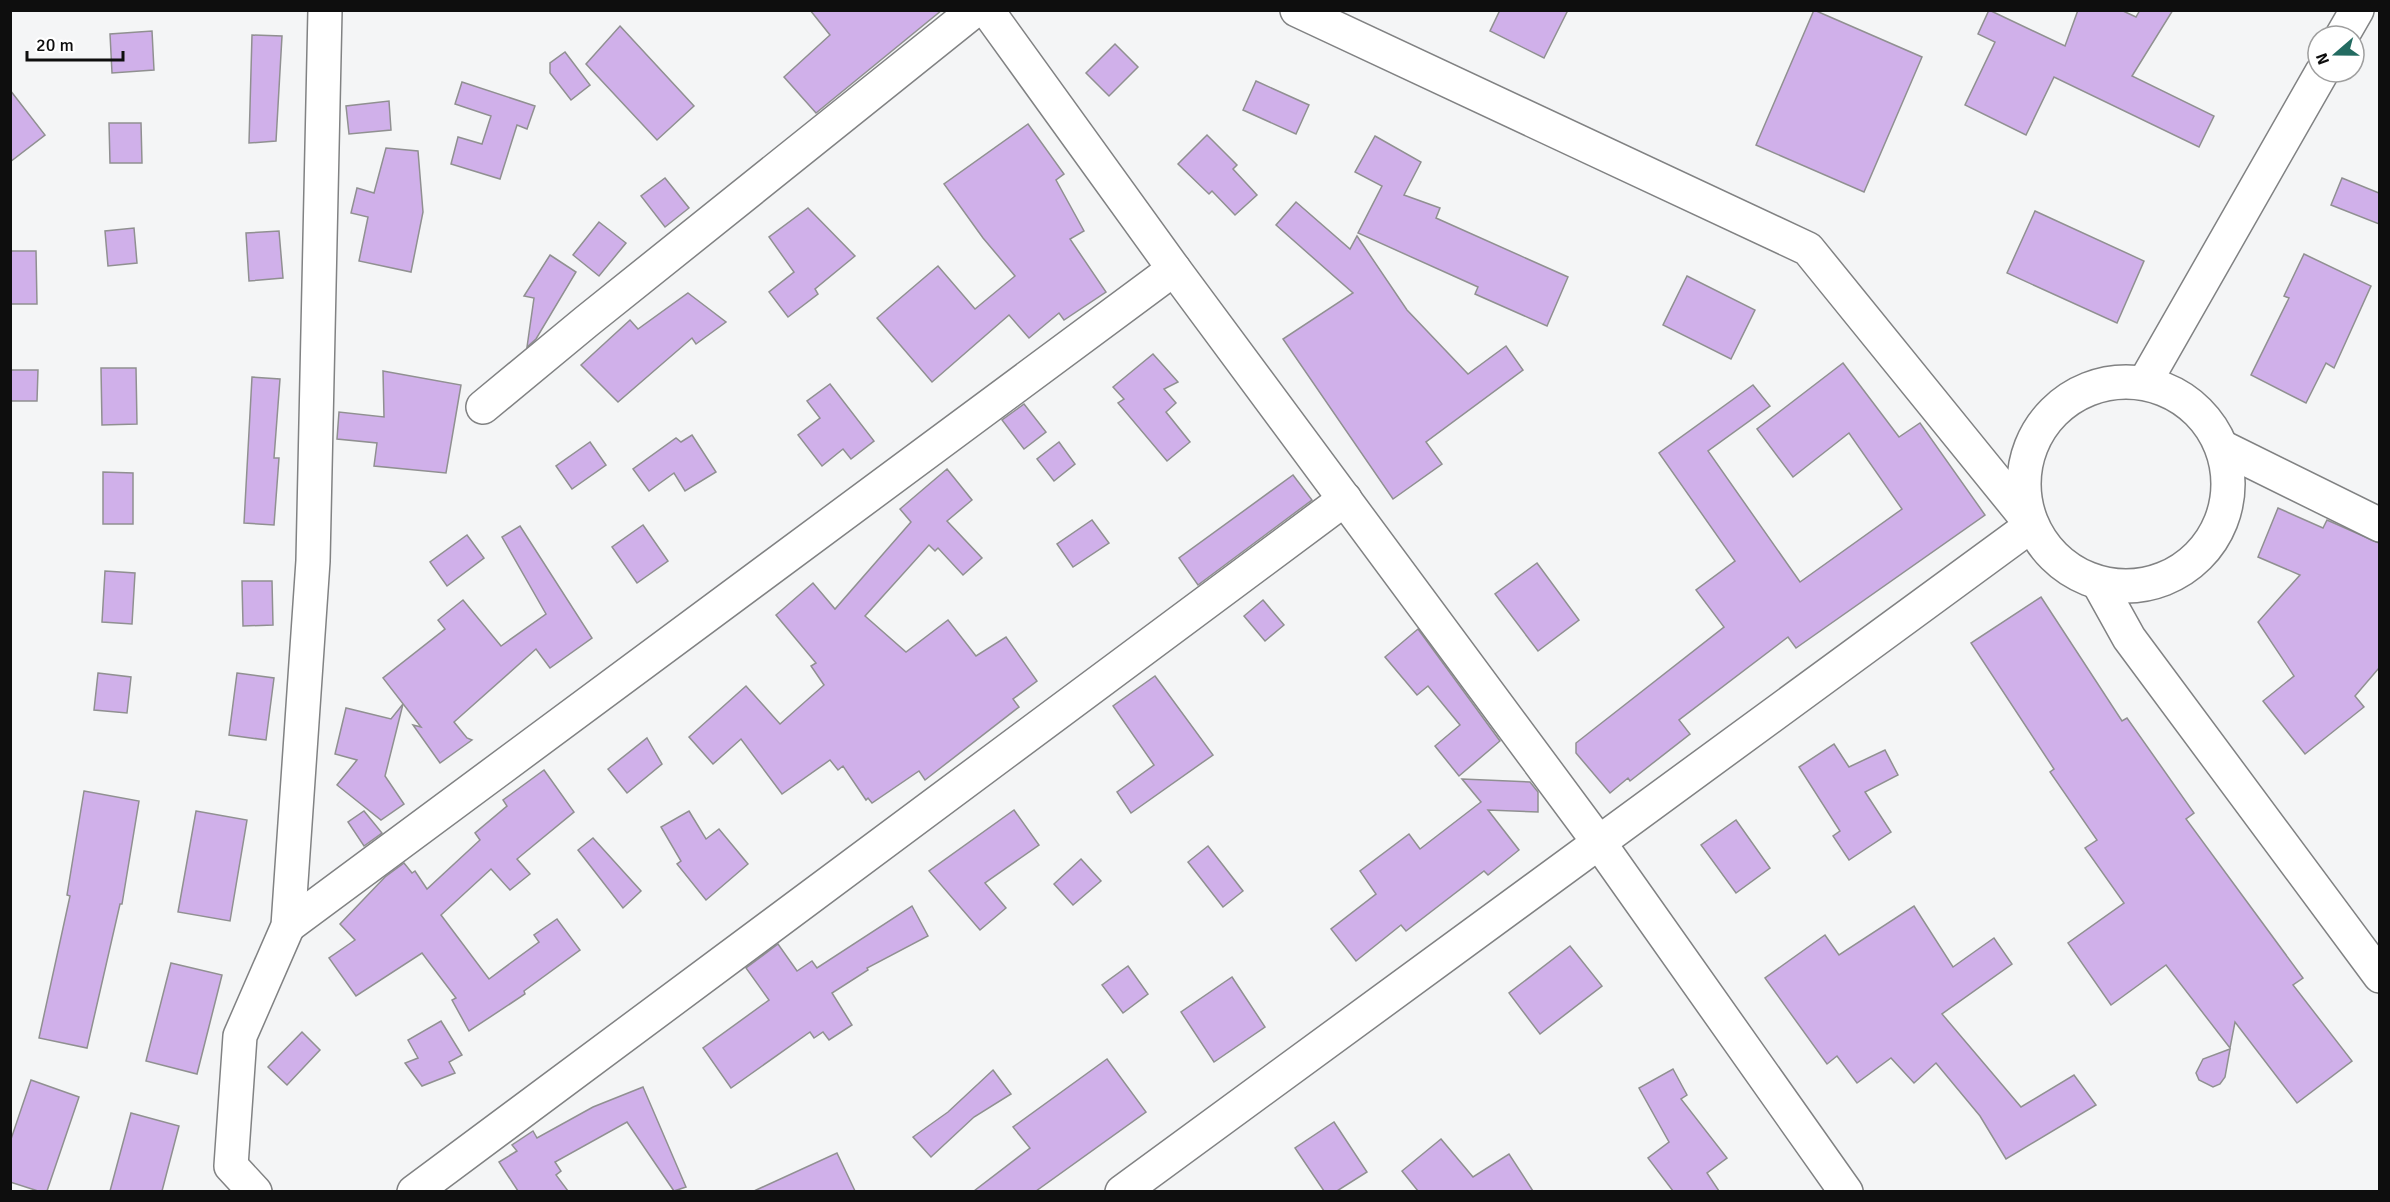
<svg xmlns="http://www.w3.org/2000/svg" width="2390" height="1202" font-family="Signika,sans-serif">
	<rect width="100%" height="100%" fill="#f4f5f6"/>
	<g fill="#d0b0ea" stroke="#909091" stroke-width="1.5">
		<path d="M 810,10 L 942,10 L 816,113 L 784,77 L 830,35 Z"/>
		<path d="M 1500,10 L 1568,10 L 1544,58 L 1490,31 Z"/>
		<path d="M 1814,10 L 1922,57 L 1864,192 L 1756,145 Z"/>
		<path d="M 1989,10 L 2065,46 L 2078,10 L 2121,10 L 2136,17 L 2140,10 L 2173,10 L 2132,76 L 2214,116 L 2199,147 L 2054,77 L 2026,135 L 1965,105 L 1995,42 L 1978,34 Z"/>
		<path d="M 620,26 L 694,106 L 657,140 L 586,64 Z"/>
		<path d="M 152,31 L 154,70 L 112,73 L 110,34 Z"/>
		<path d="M 252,35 L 282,36 L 276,141 L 249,143 Z"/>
		<path d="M 1115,44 L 1138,67 L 1109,96 L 1086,73 Z"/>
		<path d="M 565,52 L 590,85 L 571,100 L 550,73 L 550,63 Z"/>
		<path d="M 1256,81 L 1309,105 L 1296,134 L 1243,110 Z"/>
		<path d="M 462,82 L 535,106 L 527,129 L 517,125 L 500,179 L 451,164 L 458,137 L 482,144 L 491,116 L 455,104 Z"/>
		<path d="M 10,90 L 45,135 L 10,162 Z"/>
		<path d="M 389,101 L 391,130 L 349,134 L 346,106 Z"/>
		<path d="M 109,123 L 141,123 L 142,163 L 110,163 Z"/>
		<path d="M 1028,124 L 1064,174 L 1056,180 L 1084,231 L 1070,239 L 1106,292 L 1064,320 L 1059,313 L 1029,338 L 1009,315 L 932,382 L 877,318 L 938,266 L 975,309 L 1015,276 L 983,238 L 944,184 Z"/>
		<path d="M 1207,135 L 1237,165 L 1233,169 L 1257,195 L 1235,215 L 1212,191 L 1209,194 L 1178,164 Z"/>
		<path d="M 1375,136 L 1421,162 L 1404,195 L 1440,208 L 1436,218 L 1568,277 L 1547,326 L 1475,294 L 1478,287 L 1358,233 L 1382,186 L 1355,172 Z"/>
		<path d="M 386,148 L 418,151 L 423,212 L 411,272 L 359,261 L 368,217 L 351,213 L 357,188 L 374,193 Z"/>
		<path d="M 665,178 L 689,208 L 665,227 L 641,196 Z"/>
		<path d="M 2342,178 L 2379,193 L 2379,224 L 2331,205 Z"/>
		<path d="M 1296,202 L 1350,249 L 1357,236 L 1407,310 L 1468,374 L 1506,346 L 1523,370 L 1426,442 L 1442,464 L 1393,499 L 1283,339 L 1353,293 L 1276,225 Z"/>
		<path d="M 808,208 L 855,256 L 815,289 L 818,294 L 788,317 L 769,292 L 794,272 L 769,237 Z"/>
		<path d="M 2035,211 L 2144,261 L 2117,323 L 2007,273 Z"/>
		<path d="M 599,222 L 626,243 L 599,276 L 573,255 Z"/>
		<path d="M 134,228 L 137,263 L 108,266 L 105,231 Z"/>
		<path d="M 279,231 L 283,278 L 249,281 L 246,233 Z"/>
		<path d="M 10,251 L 36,251 L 37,304 L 10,304 Z"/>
		<path d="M 2304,254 L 2371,286 L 2334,368 L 2326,363 L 2306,403 L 2251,375 L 2289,298 L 2284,296 Z"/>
		<path d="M 550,255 L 576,272 L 536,339 L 527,347 L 534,298 L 524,296 Z"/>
		<path d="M 1687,276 L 1755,310 L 1731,359 L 1663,325 Z"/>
		<path d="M 688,293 L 726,322 L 696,344 L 692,338 L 618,402 L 581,365 L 630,320 L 638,329 Z"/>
		<path d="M 1153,354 L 1178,382 L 1164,389 L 1176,403 L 1166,412 L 1190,442 L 1167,461 L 1118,403 L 1124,399 L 1113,387 Z"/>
		<path d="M 1843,363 L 1899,437 L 1920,423 L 1985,515 L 1796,648 L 1788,637 L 1679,720 L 1690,734 L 1630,781 L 1628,778 L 1610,793 L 1576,753 L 1576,743 L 1724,627 L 1696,590 L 1735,561 L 1659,453 L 1753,385 L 1770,406 L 1708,451 L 1800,582 L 1902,509 L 1849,433 L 1793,477 L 1757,429 Z"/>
		<path d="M 101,368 L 136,368 L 137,424 L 102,425 Z"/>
		<path d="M 10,370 L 38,370 L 37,401 L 10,401 Z"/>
		<path d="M 383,371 L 461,385 L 446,473 L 374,466 L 377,443 L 337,439 L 339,412 L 384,417 Z"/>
		<path d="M 252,377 L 280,379 L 274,458 L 279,458 L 274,525 L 244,523 Z"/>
		<path d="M 830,384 L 874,441 L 851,459 L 843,449 L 822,466 L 798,435 L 820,418 L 807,401 Z"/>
		<path d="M 1024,404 L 1046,432 L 1024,449 L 1002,420 Z"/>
		<path d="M 692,435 L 716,472 L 685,491 L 674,473 L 649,491 L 633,469 L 676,438 L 681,442 Z"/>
		<path d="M 590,442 L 606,465 L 572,489 L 556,466 Z"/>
		<path d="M 1059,442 L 1075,464 L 1054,481 L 1037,459 Z"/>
		<path d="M 947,469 L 972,500 L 947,521 L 982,558 L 963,575 L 938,548 L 935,551 L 929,545 L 865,616 L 906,652 L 948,620 L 976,656 L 1006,637 L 1037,681 L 1013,699 L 1019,707 L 925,780 L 919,771 L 872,803 L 868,798 L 866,800 L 843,766 L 838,770 L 830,760 L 782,794 L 741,739 L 713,764 L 689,737 L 746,686 L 780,724 L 824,685 L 811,666 L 816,663 L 776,615 L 813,583 L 835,609 L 911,522 L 900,509 Z"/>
		<path d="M 103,472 L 133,473 L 133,524 L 103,524 Z"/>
		<path d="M 1293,475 L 1312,500 L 1198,585 L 1179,558 Z"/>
		<path d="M 2278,508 L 2323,528 L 2327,520 L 2379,543 L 2379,668 L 2355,696 L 2364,707 L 2305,754 L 2263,701 L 2294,676 L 2258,622 L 2300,575 L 2258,557 Z"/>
		<path d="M 1092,520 L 1109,543 L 1073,567 L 1057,544 Z"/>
		<path d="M 643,525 L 668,561 L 637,583 L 612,547 Z"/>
		<path d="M 520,526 L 592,638 L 550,668 L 536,649 L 454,722 L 467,738 L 472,740 L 440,763 L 413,725 L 421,727 L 383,678 L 445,629 L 438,620 L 463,600 L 501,646 L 546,614 L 502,537 Z"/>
		<path d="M 467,535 L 484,558 L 447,586 L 430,562 Z"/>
		<path d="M 1537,563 L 1579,620 L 1538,651 L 1495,594 Z"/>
		<path d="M 105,571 L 135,573 L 132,624 L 102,622 Z"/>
		<path d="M 242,581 L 272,581 L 273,625 L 243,626 Z"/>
		<path d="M 2041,597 L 2122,721 L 2127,718 L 2194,813 L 2186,819 L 2303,978 L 2293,985 L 2352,1061 L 2297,1103 L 2235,1022 L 2230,1048 L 2166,965 L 2111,1005 L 2068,943 L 2124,903 L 2085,848 L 2097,840 L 2050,772 L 2054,769 L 1971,643 Z"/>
		<path d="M 1263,600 L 1284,625 L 1265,641 L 1244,616 Z"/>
		<path d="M 1418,629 L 1500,741 L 1459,776 L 1435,746 L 1460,725 L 1428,686 L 1417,695 L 1385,657 Z"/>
		<path d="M 98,673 L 131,677 L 127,713 L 94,710 Z"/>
		<path d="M 237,673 L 274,678 L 266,740 L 229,735 Z"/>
		<path d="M 1155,676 L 1213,755 L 1131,813 L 1117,792 L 1154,765 L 1113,706 Z"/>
		<path d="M 403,704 L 385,776 L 404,804 L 381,820 L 337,785 L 357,760 L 335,754 L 346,708 L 391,719 Z"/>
		<path d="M 647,738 L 662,764 L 627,793 L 608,769 Z"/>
		<path d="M 1834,744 L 1849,767 L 1885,750 L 1898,775 L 1865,792 L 1891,832 L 1849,860 L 1833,836 L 1840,831 L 1799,767 Z"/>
		<path d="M 544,770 L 574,812 L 517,859 L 530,874 L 510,890 L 491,869 L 441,915 L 489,979 L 539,942 L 534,935 L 557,919 L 580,950 L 524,991 L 525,994 L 469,1031 L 452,1000 L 456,998 L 422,953 L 356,996 L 329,958 L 355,940 L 340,924 L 385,877 L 404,863 L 412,873 L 415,871 L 427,889 L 480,840 L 475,833 L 507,806 L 503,800 Z"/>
		<path d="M 1462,779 L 1530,782 L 1538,792 L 1538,812 L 1488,810 L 1519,850 L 1488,875 L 1484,871 L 1406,931 L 1401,925 L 1356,961 L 1331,929 L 1376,894 L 1360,871 L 1409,834 L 1420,849 L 1481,802 Z"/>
		<path d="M 84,791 L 139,801 L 122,904 L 120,904 L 87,1048 L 39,1038 L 70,896 L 67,895 Z"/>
		<path d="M 1014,810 L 1039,845 L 985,883 L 1006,908 L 980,930 L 929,871 Z"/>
		<path d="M 196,811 L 247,820 L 230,921 L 178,912 Z"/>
		<path d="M 364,811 L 382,833 L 364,846 L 348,822 Z"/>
		<path d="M 689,811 L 706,839 L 719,829 L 748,864 L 706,900 L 677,864 L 681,861 L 661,827 Z"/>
		<path d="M 1736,820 L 1770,868 L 1736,893 L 1701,845 Z"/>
		<path d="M 593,838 L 641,891 L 623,908 L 578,850 Z"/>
		<path d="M 1208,846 L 1243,891 L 1223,907 L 1188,862 Z"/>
		<path d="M 1081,859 L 1101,881 L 1073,905 L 1054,884 Z"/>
		<path d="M 912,906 L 928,936 L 867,968 L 868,970 L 832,993 L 852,1025 L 829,1040 L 823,1032 L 814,1038 L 810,1032 L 731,1088 L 703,1048 L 769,1000 L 746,968 L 778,944 L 797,971 L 812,961 L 817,968 Z"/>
		<path d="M 1914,906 L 1953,967 L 1994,938 L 2012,964 L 1942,1014 L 2021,1107 L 2074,1075 L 2096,1105 L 2006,1159 L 1980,1116 L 1936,1063 L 1914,1083 L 1891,1058 L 1857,1083 L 1837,1056 L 1827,1064 L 1765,978 L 1825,935 L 1839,955 Z"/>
		<path d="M 1570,946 L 1602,986 L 1540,1034 L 1509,993 Z"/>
		<path d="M 171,963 L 222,975 L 197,1074 L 146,1061 Z"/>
		<path d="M 1128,966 L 1148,994 L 1123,1013 L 1102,985 Z"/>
		<path d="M 1232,977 L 1265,1027 L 1214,1062 L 1181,1012 Z"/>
		<path d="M 441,1021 L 462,1055 L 449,1062 L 455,1073 L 422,1086 L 405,1063 L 418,1058 L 408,1040 Z"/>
		<path d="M 302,1032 L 320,1050 L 287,1085 L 268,1067 Z"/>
		<path d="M 2230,1049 L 2225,1077 L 2220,1084 L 2213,1087 L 2199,1080 L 2196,1073 L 2203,1059 Z"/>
		<path d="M 1107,1059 L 1146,1112 L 1036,1191 L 974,1191 L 1030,1148 L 1013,1127 Z"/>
		<path d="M 1673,1069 L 1687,1095 L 1681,1099 L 1727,1158 L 1707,1173 L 1719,1191 L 1673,1191 L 1648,1158 L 1669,1142 L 1639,1088 Z"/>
		<path d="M 993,1070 L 1011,1094 L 974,1117 L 931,1157 L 913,1137 L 948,1112 Z"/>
		<path d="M 31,1080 L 79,1097 L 47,1191 L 38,1191 L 10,1182 L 10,1142 Z"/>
		<path d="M 643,1087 L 686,1187 L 674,1191 L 627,1122 L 555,1162 L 561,1171 L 556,1175 L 568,1191 L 518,1191 L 499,1162 L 517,1151 L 512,1145 L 533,1131 L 537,1138 L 593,1107 Z"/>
		<path d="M 131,1113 L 179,1126 L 162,1191 L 110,1191 Z"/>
		<path d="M 1334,1122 L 1367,1172 L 1337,1191 L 1324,1191 L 1295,1148 Z"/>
		<path d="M 1441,1139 L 1473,1177 L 1509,1154 L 1533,1191 L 1418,1191 L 1402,1171 Z"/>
		<path d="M 837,1153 L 855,1191 L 754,1191 Z"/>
	</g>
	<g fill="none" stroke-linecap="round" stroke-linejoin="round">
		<g stroke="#818283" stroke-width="36">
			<g id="minor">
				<path d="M 987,10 L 1174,269 L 1600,844 L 1846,1192"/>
				<path d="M 2342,36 L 2357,10"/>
				<circle cx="2126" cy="484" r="102"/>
				<path d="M 2145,382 L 2322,72"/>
				<path d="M 483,407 L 587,321 L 975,10"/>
				<path d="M 2222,447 L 2380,525"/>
				<path d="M 2099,584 L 2129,638 L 2380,976"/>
				<path d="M 288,926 L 1174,269"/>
				<path d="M 255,1192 L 231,1166 L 240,1036 L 288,926 L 313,561 L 325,10"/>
				<path d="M 414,1192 L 1345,499"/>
				<path d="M 1122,1192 L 2032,525 L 1808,249 L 1297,10"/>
			</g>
		</g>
		<use href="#minor" stroke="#fff" stroke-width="33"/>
	</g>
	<rect width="2390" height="1202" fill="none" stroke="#0e0e0e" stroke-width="24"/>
	<g transform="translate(2336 54) rotate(250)"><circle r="28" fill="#ffffff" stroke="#9f9f9f" stroke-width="1.5"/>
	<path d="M0-4.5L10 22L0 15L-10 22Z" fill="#236b61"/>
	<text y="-9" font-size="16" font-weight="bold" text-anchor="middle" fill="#0e0e0e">N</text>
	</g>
	<path d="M27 51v9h96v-9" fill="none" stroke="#0e0e0e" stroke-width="3"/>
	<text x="36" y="51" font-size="18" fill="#0e0e0e" stroke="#ffffff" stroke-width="4.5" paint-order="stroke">20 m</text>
</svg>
